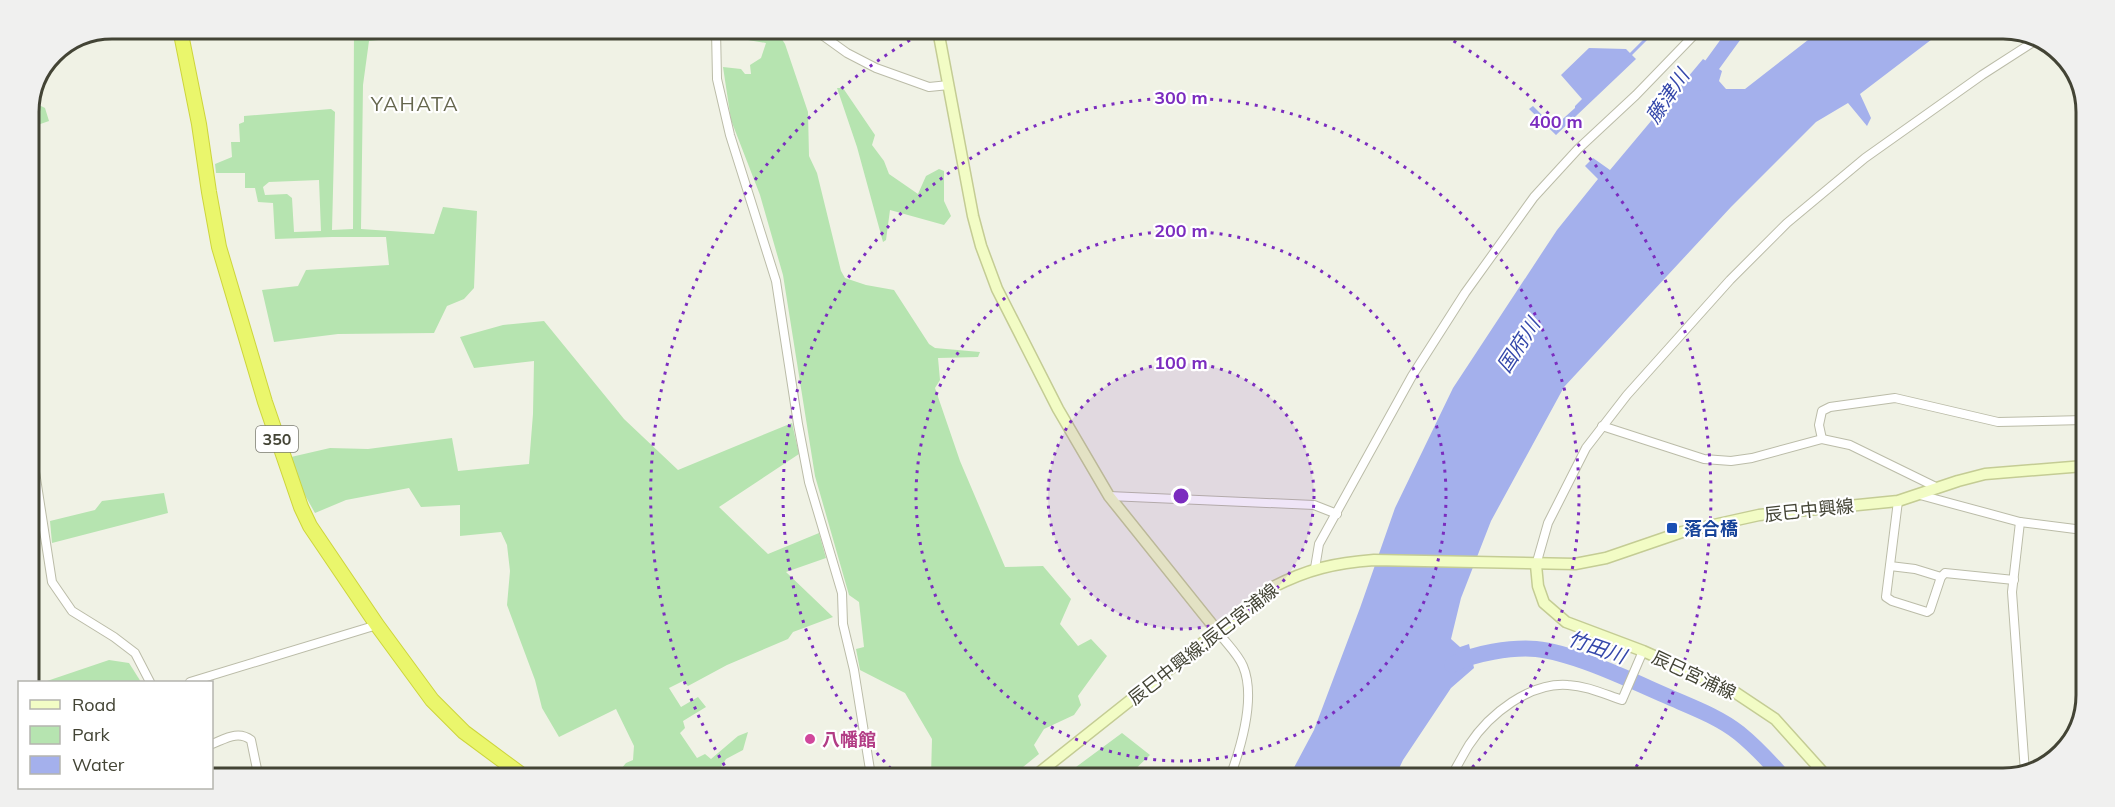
<svg xmlns="http://www.w3.org/2000/svg" width="2115" height="807" font-family="Mulish,'Noto Sans JP',sans-serif">
	<rect width="100%" height="100%" fill="#f0f2e5"/>
	<g fill="#b6e4b0" fill-rule="evenodd">
		<path d="M 354,29 L 387,29 L 388,39 L 369,41 L 363,85 L 361,229 L 434,234 L 443,207 L 477,211 L 474,288 L 464,299 L 447,306 L 434,333 L 338,334 L 274,342 L 262,290 L 298,286 L 306,270 L 389,265 L 386,237 L 332,237 L 275,239 L 273,203 L 258,202 L 255,188 L 245,188 L 245,173 L 216,173 L 215,164 L 232,157 L 231,142 L 240,142 L 239,124 L 244,122 L 244,116 L 331,109 L 335,112 L 332,230 L 353,229 ZM 319,180 L 321,231 L 294,232 L 292,198 L 287,194 L 265,195 L 263,187 L 269,182 Z"/>
		<path d="M 745,30 L 776,30 L 785,44 L 808,112 L 809,156 L 817,173 L 841,271 L 845,278 L 866,285 L 894,290 L 929,344 L 935,348 L 980,352 L 978,357 L 938,358 L 940,380 L 935,388 L 960,461 L 1005,567 L 1043,566 L 1071,599 L 1060,624 L 1078,646 L 1091,639 L 1107,656 L 1078,696 L 1081,705 L 1074,715 L 1044,729 L 1034,745 L 1039,754 L 1012,776 L 931,776 L 932,739 L 905,693 L 860,670 L 856,649 L 864,647 L 859,602 L 849,595 L 815,476 L 783,275 L 760,195 L 731,120 L 723,67 L 741,69 L 745,74 L 751,74 L 750,65 L 761,58 L 766,43 L 748,40 Z"/>
		<path d="M 837,88 L 843,88 L 875,135 L 872,145 L 884,161 L 889,174 L 918,194 L 926,176 L 939,169 L 944,171 L 944,201 L 951,216 L 944,225 L 890,210 L 886,240 L 883,242 L 857,147 Z"/>
		<path d="M 35,93 L 37,104 L 45,108 L 49,121 L 29,128 L 29,107 Z"/>
		<path d="M 544,321 L 624,419 L 678,470 L 792,423 L 799,454 L 719,507 L 768,554 L 819,533 L 826,558 L 786,572 L 833,617 L 793,632 L 788,639 L 727,665 L 688,686 L 683,681 L 669,688 L 681,707 L 698,697 L 706,707 L 683,721 L 685,728 L 680,733 L 697,758 L 705,754 L 711,759 L 738,736 L 748,732 L 743,750 L 726,759 L 716,775 L 616,775 L 626,763 L 633,760 L 634,746 L 616,709 L 559,737 L 542,708 L 535,680 L 507,605 L 510,571 L 507,545 L 501,532 L 460,536 L 460,505 L 421,507 L 409,488 L 346,500 L 315,513 L 302,490 L 291,457 L 330,448 L 368,449 L 452,438 L 458,471 L 529,464 L 533,414 L 534,361 L 474,368 L 460,337 L 503,325 Z"/>
		<path d="M 164,493 L 168,513 L 52,543 L 50,521 L 95,510 L 102,501 Z"/>
		<path d="M 109,660 L 129,663 L 141,682 L 44,682 Z"/>
		<path d="M 1122,733 L 1150,755 L 1128,776 L 1059,776 L 1072,770 Z"/>
	</g>
	<g fill="#a4b0ec">
		<path d="M 1817,33 L 1940,33 L 1860,94 L 1871,118 L 1867,126 L 1848,103 L 1816,122 L 1731,207 L 1564,387 L 1491,521 L 1461,598 L 1451,639 L 1460,647 L 1469,644 L 1474,668 L 1451,688 L 1403,760 L 1395,777 L 1289,777 L 1314,730 L 1360,608 L 1395,508 L 1453,388 L 1557,230 L 1598,179 L 1585,166 L 1593,158 L 1610,170 L 1703,59 L 1722,71 L 1719,81 L 1726,89 L 1745,89 Z"/>
		<path d="M 1589,48 L 1626,49 L 1636,59 L 1556,135 L 1529,109 L 1533,106 L 1547,120 L 1550,119 L 1556,125 L 1575,108 L 1575,106 L 1582,99 L 1561,75 Z"/>
	</g>
	<g fill="none" stroke-linecap="round" stroke-linejoin="round">
		<path stroke="#a4b0ec" stroke-width="3" d="M 1629,56 L 1653,32"/>
		<g stroke="#a4b0ec" stroke-width="16">
			<path d="M 1699,83 L 1736,32"/>
			<path d="M 1452,665 C 1472,653 1513,647 1536,649 C 1575,653 1632,681 1669,697 C 1692,707 1719,717 1739,733 C 1755,746 1770,762 1784,778"/>
		</g>
		<g stroke="#bbbca8" stroke-width="10">
			<g id="street">
				<path d="M 716,30 L 717,79 L 730,135 L 776,281 L 798,424 L 809,482 L 842,593 L 843,624 L 854,670 L 871,776"/>
				<path d="M 815,30 L 847,53 L 876,68 L 929,87 L 949,85"/>
				<path d="M 1602,426 L 1704,459 L 1731,461 L 1752,458 L 1822,439 L 1850,445 L 1938,488"/>
				<path d="M 29,433 L 52,582 L 72,611 L 114,637 L 135,653 L 150,682"/>
				<path d="M 1822,439 L 1819,425 L 1822,411 L 1830,407 L 1895,398 L 1998,422 L 2084,420"/>
				<path d="M 1920,495 L 2020,522 L 2083,530"/>
				<path d="M 1109,496 L 1314,505 L 1337,514"/>
				<path d="M 1898,501 L 1886,597 L 1892,601 L 1927,612 L 1930,610 L 1941,577 L 1945,573 L 2014,580"/>
				<path d="M 2020,522 L 2012,592 L 2025,772"/>
				<path d="M 1536,565 L 1548,523 L 1586,448 L 1627,395 L 1730,280 L 1787,223 L 1865,158 L 1982,75 L 2038,39"/>
				<path d="M 1890,566 L 1915,569 L 1941,577"/>
				<path d="M 1315,568 L 1319,544 L 1412,376 L 1465,293 L 1534,197 L 1578,149 L 1636,95 L 1697,32"/>
				<path d="M 1218,632 C 1226,643 1238,654 1243,666 C 1256,697 1241,747 1230,777"/>
				<path d="M 190,682 L 377,625"/>
				<path d="M 212,744 C 225,739 238,730 251,740 L 258,774"/>
				<path d="M 1451,777 C 1457,766 1463,755 1469,745 C 1489,714 1530,682 1568,685 C 1587,686 1604,694 1622,700 L 1643,651"/>
			</g>
		</g>
		<g stroke="#c4cc94" stroke-width="13">
			<g id="secondary">
				<path d="M 938,30 L 973,216 L 981,246 L 997,289 L 1058,409 L 1109,496 L 1218,632"/>
				<path d="M 1536,565 L 1538,586 L 1544,603 L 1566,622 L 1643,651 L 1733,691 L 1775,719 L 1828,778"/>
				<path d="M 1035,776 L 1273,587 C 1308,569 1335,563 1374,560 L 1575,564 L 1606,558 L 1682,532 L 1759,515 L 1898,501 L 1958,481 L 1985,474 L 2084,466"/>
			</g>
		</g>
		<g stroke="#cdd53c" stroke-width="16">
			<path id="highway" d="M 180,29 L 199,124 L 209,192 L 219,247 L 265,402 L 301,507 L 310,526 L 377,625 L 432,700 L 464,732 L 522,775"/>
		</g>
		<use href="#street" stroke="#fff" stroke-width="8"/>
		<use href="#secondary" stroke="#f2fcc5" stroke-width="10"/>
		<use href="#highway" stroke="#eaf66c" stroke-width="14"/>
	</g>
	<circle cx="1181" cy="496" r="133" fill="#7b2cbf" fill-opacity=".12"/>
	<g fill="none" stroke="#7b2cbf" stroke-width="3" stroke-dasharray="3 6">
		<circle cx="1181" cy="496" r="133"/>
		<circle cx="1181" cy="496" r="265"/>
		<path d="M897 775A398 398 0 1 1 1465 775"/>
		<path d="M729 773A530 530 0 0 1 924 32M1438 32A530 530 0 0 1 1630 777"/>
	</g>
	<rect fill="#1a4fb4" stroke="#fff" stroke-width="2" x="1666" y="522" width="12" height="12" rx="3"/>
	<circle fill="#d1479c" stroke="#fff" stroke-width="2" cx="810" cy="739" r="6"/>
	<g text-anchor="middle" dominant-baseline="central" stroke-width="4.5" stroke-linejoin="round" paint-order="stroke">
		<rect fill="#fff" stroke="#7b7c72" stroke-width="1.5" x="256" y="426" width="42" height="26" rx="4.5"/>
		<g font-size="16" font-weight="bold" fill="#434435">
			<text x="277" y="439">350</text>
		</g>
		<g font-size="18" fill="#434435" stroke="#fff">
			<text transform="translate(1809 510) rotate(-6)">辰巳中興線</text>
			<text transform="translate(1203 644) rotate(-38)">辰巳中興線;辰巳宮浦線</text>
			<text transform="translate(1694 675) rotate(25)">辰巳宮浦線</text>
		</g>
		<g font-size="18" font-weight="bold" fill="#164399" stroke="#fff" text-anchor="start">
			<text x="1684" y="528">落合橋</text>
		</g>
		<g font-size="18" font-weight="bold" fill="#b23c85" stroke="#fff" text-anchor="start">
			<text x="822" y="739">八幡館</text>
		</g>
		<g font-size="20" font-style="italic" fill="#3447aa" stroke="#fff">
			<text transform="translate(1667 96) rotate(-56)">藤津川</text>
			<text transform="translate(1518 345) rotate(-57)">国府川</text>
			<text transform="translate(1597 647) rotate(19)">竹田川</text>
		</g>
		<g font-size="20" letter-spacing="1.5" fill="#65664d" stroke="#fff">
			<text x="415" y="103">YAHATA</text>
		</g>
	</g>
	<path d="M0 0H2115V807H0ZM112 39H2003A73 73 0 0 1 2076 112V695A73 73 0 0 1 2003 768H112A73 73 0 0 1 39 695V112A73 73 0 0 1 112 39Z" fill="#f0f0ef" fill-rule="evenodd"/>
	<path fill="none" stroke="#434435" stroke-width="3" d="M112 39H2003A73 73 0 0 1 2076 112V695A73 73 0 0 1 2003 768H112A73 73 0 0 1 39 695V112A73 73 0 0 1 112 39Z"/>
	<circle cx="1181" cy="496" r="9" fill="#7b2cbf" stroke="#fff" stroke-width="3"/>
	<g font-size="18" text-anchor="middle" font-weight="bold" fill="#7b2cbf" stroke="#fff" stroke-width="4.5" stroke-linejoin="round" paint-order="stroke">
		<text x="1181" y="104">300 m</text>
		<text x="1556" y="128">400 m</text>
		<text x="1181" y="237">200 m</text>
		<text x="1181" y="369">100 m</text>
	</g>
	<rect x="18" y="681" width="195" height="108" fill="#ffffff" stroke="#b4b4ae" stroke-width="1.5"/>
	<rect x="30" y="700" width="30" height="9" fill="#f2fcc5" stroke="#b4b4ae" stroke-width="1.5"/>
	<text x="72" y="711" font-size="18" fill="#434435">Road</text>
	<rect x="30" y="726" width="30" height="18" fill="#b6e4b0" stroke="#b4b4ae" stroke-width="1.5"/>
	<text x="72" y="741" font-size="18" fill="#434435">Park</text>
	<rect x="30" y="756" width="30" height="18" fill="#a4b0ec" stroke="#b4b4ae" stroke-width="1.5"/>
	<text x="72" y="771" font-size="18" fill="#434435">Water</text>
</svg>
